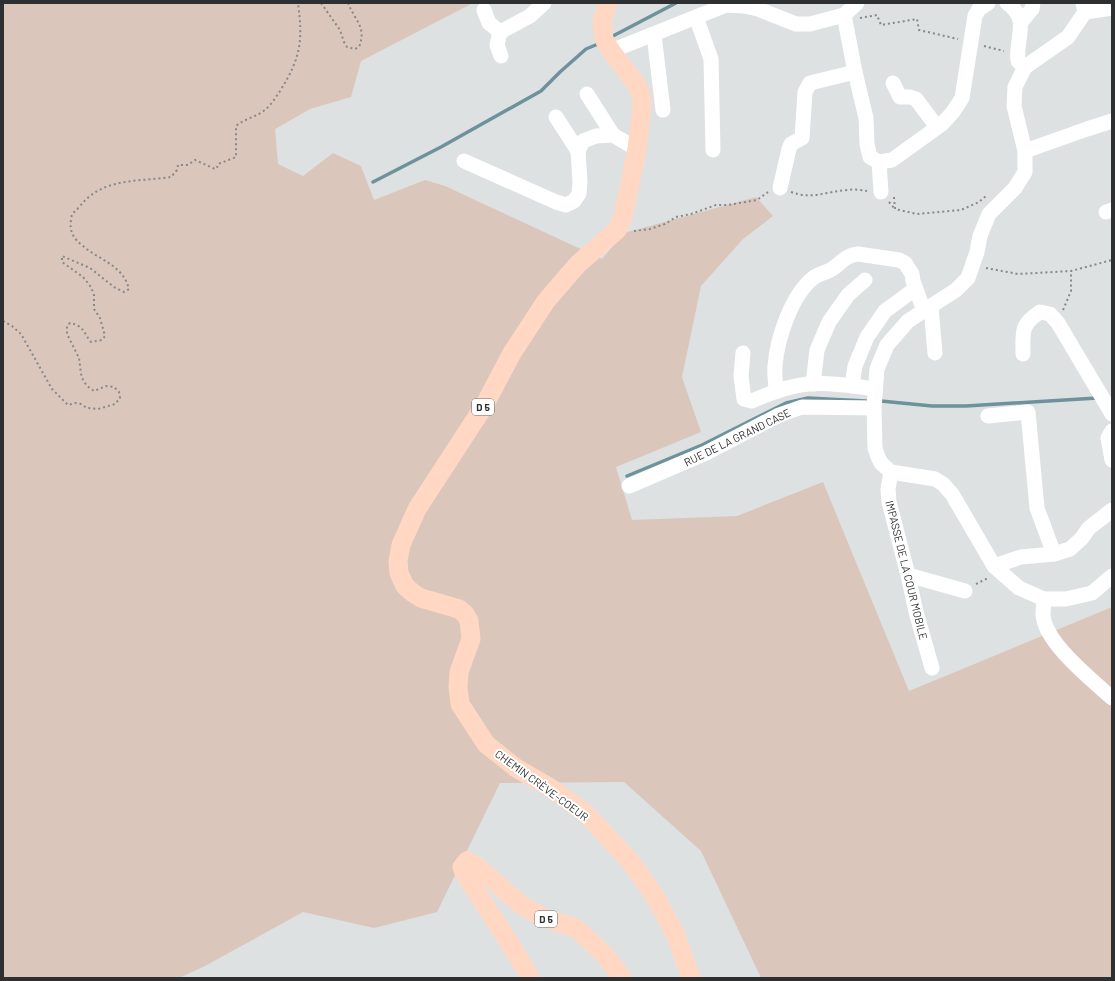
<svg xmlns="http://www.w3.org/2000/svg" width="1115" height="981" font-family="Barlow,sans-serif">
	<rect width="100%" height="100%" fill="#dde1e2"/>
	<path fill="#dbc6bb" d="M 3,3 L 473,3 L 361,61 L 351,97 L 310,109 L 275,129 L 278,164 L 303,176 L 333,153 L 361,166 L 374,200 L 425,180 L 445,186 L 602,259 L 624,233 L 756,197 L 773,216 L 743,239 L 701,286 L 682,377 L 701,432 L 616,467 L 632,520 L 737,516 L 823,482 L 909,691 L 1112,607 L 1112,978 L 761,978 L 701,851 L 624,782 L 500,783 L 437,912 L 374,928 L 303,912 L 205,966 L 179,978 L 3,978 Z"/>
	<g fill="none" stroke-linecap="round" stroke-linejoin="round">
		<g stroke="#6e929b" stroke-width="3.5">
			<path d="M 611,37 L 676,3"/>
			<path d="M 373,182 L 441,147 L 541,91 L 560,72 L 586,49 L 598,44"/>
			<path d="M 881,401 L 932,406 L 966,406 L 1097,398"/>
			<path d="M 627,476 L 702,445 L 786,403 L 808,398 L 866,401"/>
		</g>
		<g stroke="#868889" stroke-width="2" stroke-dasharray="2 3" stroke-linecap="butt">
			<path d="M 321,3 L 340,30 L 344,42 L 347,47 L 355,49 L 359,47 C 367,27 355,21 348,3"/>
			<path d="M 860,18 L 877,15 L 881,25 L 917,19 L 919,30 L 958,39"/>
			<path d="M 984,46 L 1004,51"/>
			<path d="M 791,192 C 812,200 827,191 848,190 C 854,189 861,190 867,191"/>
			<path d="M 894,197 L 895,209 L 917,214 L 961,210 L 979,202 L 987,195"/>
			<path d="M 889,202 L 895,209"/>
			<path d="M 634,231 L 650,229 L 665,224 L 676,217 L 691,214 L 716,205 L 728,205 L 757,200 L 768,192"/>
			<path d="M 986,268 L 1018,274 L 1071,271 L 1112,260"/>
			<path d="M 1063,310 L 1071,291 L 1071,271"/>
			<path d="M 3,321 L 12,326 L 21,334 L 52,389 L 68,405 L 75,403 L 81,404 L 87,408 L 98,409 L 115,404 L 120,398 L 119,392 L 114,387 L 106,386 L 94,391 L 87,386 L 83,380 L 81,374 L 79,358 L 67,334 L 67,326 L 70,323 C 84,326 83,332 91,342 L 102,340 L 105,336 L 100,318 L 94,309 L 94,295 L 91,287 L 83,277 L 62,262 L 62,256 L 90,268 L 114,287 L 124,292 L 129,289 C 123,265 99,260 83,246 C 74,239 69,232 71,220 C 71,213 76,211 80,206 C 103,177 139,182 171,177 L 177,170 L 178,165 L 188,165 L 195,160 L 215,169 L 217,168 L 218,164 L 236,157 L 236,126 C 246,118 256,117 265,110 C 271,105 276,97 280,91 C 301,58 303,40 298,3"/>
			<path d="M 976,584 L 988,578"/>
		</g>
		<g stroke="#fff" stroke-width="15">
			<path d="M 1007,3 C 1031,20 1015,38 1018,61 L 1025,67"/>
			<path d="M 1083,3 L 1085,12 L 1068,37 L 1025,67 L 1015,87 L 1014,106 L 1025,151 L 1025,172 L 1015,188 L 989,214 L 980,236 L 977,252 L 968,278 L 956,290 L 908,321 L 887,345 L 877,369 L 874,408 L 875,448 L 878,457 L 881,463 L 891,472 L 935,479 L 943,484 L 952,494 L 994,566 L 1019,588 L 1044,599 L 1066,599 L 1092,593 L 1112,576"/>
			<path d="M 484,10 L 489,23 L 500,32"/>
			<path d="M 1085,12 L 1112,8"/>
			<path d="M 844,15 L 855,72 L 866,118 L 867,144 L 870,157 L 879,162 L 892,160 L 942,124 L 953,112 L 962,98 L 975,16 L 979,9 L 988,3"/>
			<path d="M 696,17 L 711,59 L 713,150"/>
			<path d="M 1021,22 L 1032,9 L 1033,3"/>
			<path d="M 500,32 L 530,16 L 544,3"/>
			<path d="M 500,32 L 497,45 L 501,56"/>
			<path d="M 654,35 L 663,110"/>
			<path d="M 611,51 L 726,5 L 744,6 L 758,9 L 796,24 L 810,24 L 844,15 L 857,3"/>
			<path d="M 893,83 L 900,97 L 910,97 L 916,99 L 937,127"/>
			<path d="M 587,94 L 613,135"/>
			<path d="M 556,117 L 578,151"/>
			<path d="M 1025,151 L 1087,129 L 1112,121"/>
			<path d="M 464,161 L 556,202 L 566,205 L 574,201 L 579,194 L 580,182 L 578,151 L 583,141 L 596,136 L 613,135 L 637,149"/>
			<path d="M 879,162 L 881,192"/>
			<path d="M 780,188 L 789,149 L 791,144 L 802,138 L 805,92 L 810,83 L 855,72"/>
			<path d="M 1106,212 L 1112,210"/>
			<path d="M 931,307 L 935,353"/>
			<path d="M 743,353 L 741,376 L 744,399 L 752,401 C 770,393 788,386 808,384 C 829,382 854,386 875,389"/>
			<path d="M 1023,354 C 1023,332 1020,325 1040,312 L 1050,314 L 1058,323 L 1112,414"/>
			<path d="M 813,384 L 817,350 L 829,322 L 848,295 L 865,280"/>
			<path d="M 852,386 L 855,366 L 867,337 L 885,311 L 915,289"/>
			<path d="M 776,391 C 776,383 774,374 775,366 C 777,339 791,296 813,278 C 818,274 826,273 832,269 C 841,263 846,255 858,254 L 899,260 L 905,263 L 912,274 L 913,281 L 924,311"/>
			<path d="M 988,416 L 1028,412 L 1037,508 L 1054,554"/>
			<path d="M 1112,431 L 1108,438 L 1112,460"/>
			<path d="M 891,472 L 888,489 L 889,502 L 908,575 L 916,612 L 932,668"/>
			<path d="M 629,486 L 706,453 L 779,415 L 802,407 L 874,408"/>
			<path d="M 994,566 L 1021,557 L 1054,554 L 1070,549 L 1081,539 L 1089,528 L 1112,510"/>
			<path d="M 908,575 L 965,591"/>
			<path d="M 1044,599 C 1044,604 1043,610 1043,615 C 1045,643 1092,680 1112,698"/>
		</g>
		<g stroke="#ffd7c2" stroke-width="19">
			<path d="M 608,3 L 602,21 L 604,39 L 611,51 L 636,84 L 641,93 L 642,106 L 637,149 L 623,217 L 617,230 L 578,264 L 546,301 L 512,353 L 484,406 L 417,509 L 401,545 L 398,561 L 399,573 L 405,586 L 413,593 L 421,598 L 459,609 L 465,614 L 469,621 L 471,639 L 459,672 L 458,687 L 460,704 L 486,744 L 516,768 L 549,787 L 585,813 L 630,861 L 656,898 L 676,936 L 691,978"/>
			<path d="M 530,978 L 526,970 L 507,939 L 464,873 L 462,867 L 467,861 L 474,864 L 520,904 L 544,918 L 576,928 L 605,955 L 622,978"/>
		</g>
	</g>
	<g text-anchor="middle" dominant-baseline="central" stroke-width="4" stroke-linejoin="round" paint-order="stroke">
		<g fill="#fff" stroke="#6d6d6e" stroke-width="1">
			<rect x="472" y="399" width="22" height="16" rx="3"/>
			<rect x="535" y="911" width="22" height="16" rx="3"/>
		</g>
		<g font-size="10" font-weight="bold" fill="#2e2f30">
			<text x="483" y="407">D 5</text>
			<text x="546" y="919">D 5</text>
		</g>
		<g font-size="11" fill="#2e2f30" stroke="#fff">
			<text transform="translate(737 437) rotate(-26)">RUE DE LA GRAND CASE</text>
			<text transform="translate(907 570) rotate(76)">IMPASSE DE LA COUR MOBILE</text>
			<text transform="translate(542 785) rotate(36)">CHEMIN CRÈVE-COEUR</text>
		</g>
	</g>
	<rect width="1115" height="981" fill="none" stroke="#2e2f30" stroke-width="8"/>
</svg>
